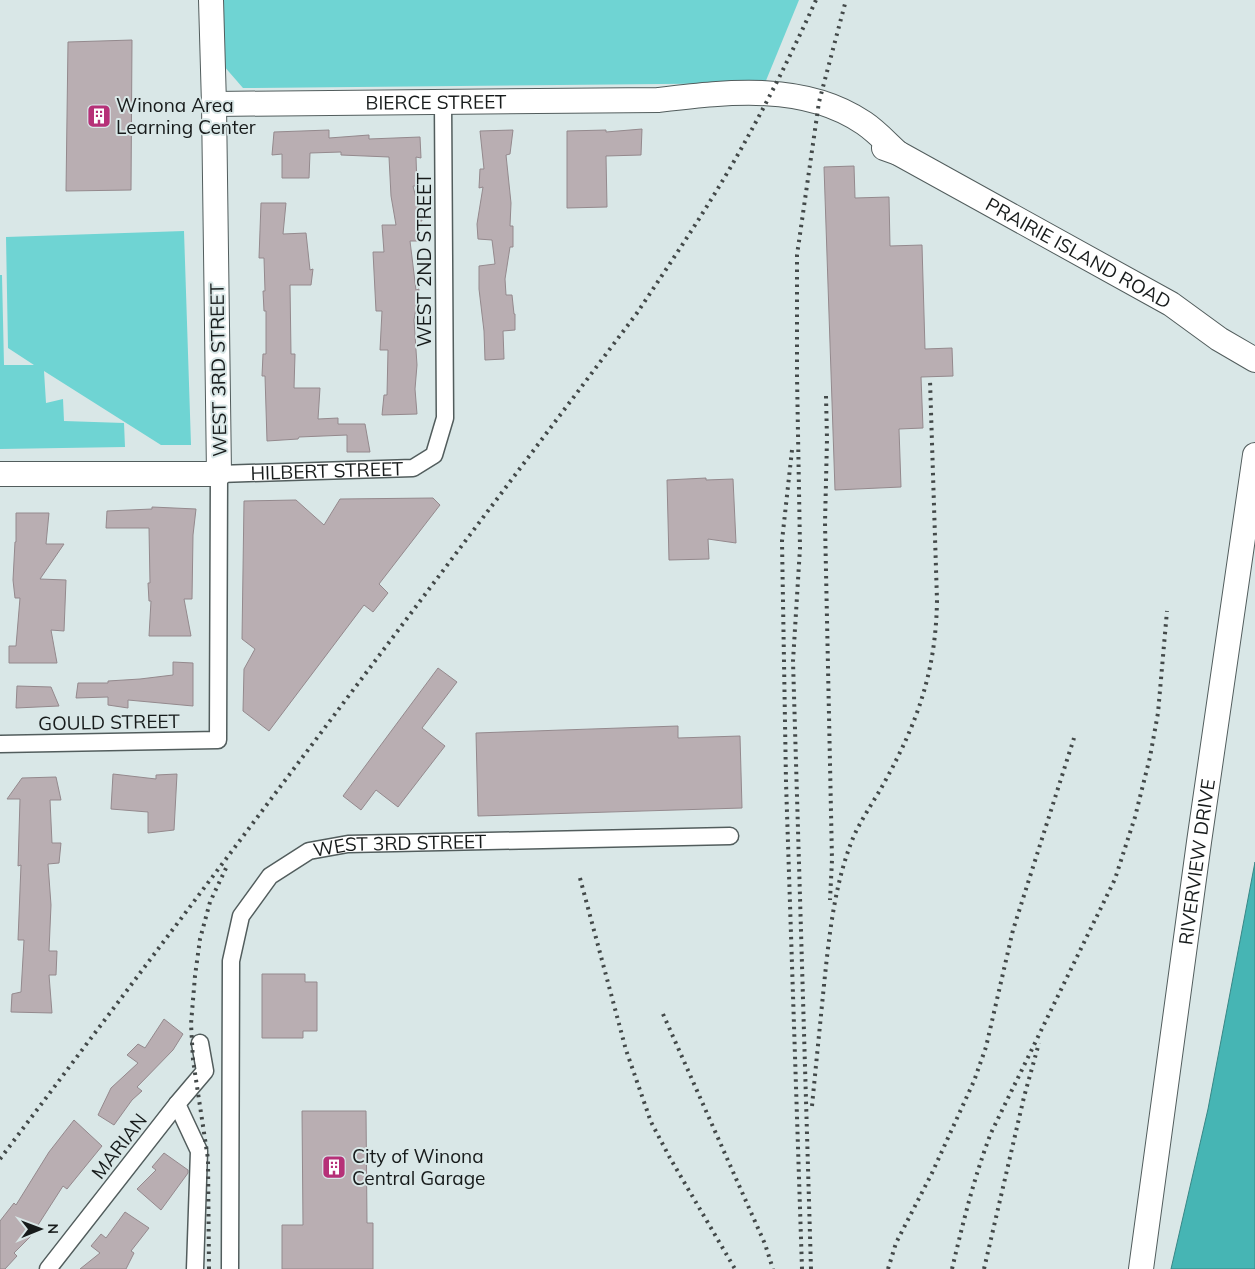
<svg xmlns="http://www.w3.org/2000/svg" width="1255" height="1269" font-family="Mulish,sans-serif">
	<rect width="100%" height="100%" fill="#d9e7e7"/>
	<g fill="#6fd4d3">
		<path d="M 222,0 L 799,0 L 765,83 L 243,88 L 223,65 Z"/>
		<path d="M 184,231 L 191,445 L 161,445 L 44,371 L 46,403 L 63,399 L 64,421 L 124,423 L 125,447 L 0,449 L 0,275 L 2,275 L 4,365 L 34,365 L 8,348 L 6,237 Z"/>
	</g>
	<path fill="#46b5b4" stroke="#388786" d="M 1255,862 L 1255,1269 L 1171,1269 L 1208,1109 Z"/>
	<g fill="#b9aeb2" stroke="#94898d">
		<path d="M 132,40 L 131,190 L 66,191 L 68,42 Z"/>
		<path d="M 642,129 L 641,155 L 606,156 L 607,207 L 567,208 L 567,131 L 606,130 L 606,132 Z"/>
		<path d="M 329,130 L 329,138 L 369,135 L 369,139 L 420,137 L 421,158 L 416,157 L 417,186 L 413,186 L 422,221 L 417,221 L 420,241 L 410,241 L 416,290 L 419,289 L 414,320 L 417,365 L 415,389 L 417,414 L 382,415 L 384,395 L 387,395 L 388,350 L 380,350 L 382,311 L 376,311 L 373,252 L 384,252 L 382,225 L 396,225 L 391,196 L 389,157 L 341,155 L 341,152 L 310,153 L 309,178 L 282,178 L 282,154 L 272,155 L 274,132 Z"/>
		<path d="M 513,130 L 510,154 L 506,155 L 511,203 L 510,226 L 513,226 L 513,247 L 510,247 L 505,279 L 506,295 L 512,295 L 514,314 L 515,314 L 515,330 L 503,331 L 504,359 L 485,360 L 484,331 L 479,289 L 479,266 L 495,264 L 492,240 L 478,239 L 477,224 L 483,187 L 479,188 L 480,169 L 484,169 L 480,131 Z"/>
		<path d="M 854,166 L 855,198 L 889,197 L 890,246 L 922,245 L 925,349 L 952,348 L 953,376 L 921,377 L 923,428 L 899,429 L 901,487 L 835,490 L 824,167 Z"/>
		<path d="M 261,203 L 286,203 L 283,234 L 306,233 L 310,270 L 313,269 L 311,285 L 290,285 L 291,354 L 295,354 L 294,388 L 320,388 L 318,419 L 338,418 L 338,424 L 365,424 L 370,452 L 347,452 L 347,435 L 299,437 L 298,439 L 267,441 L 265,376 L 262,376 L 263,354 L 266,354 L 266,311 L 264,311 L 263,291 L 265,291 L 264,258 L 259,258 Z"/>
		<path d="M 706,478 L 706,480 L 733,479 L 736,543 L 708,539 L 709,559 L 669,560 L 667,480 Z"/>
		<path d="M 433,498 L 440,505 L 379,584 L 388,593 L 373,612 L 364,605 L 269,731 L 243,711 L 244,669 L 255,649 L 242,639 L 244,501 L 296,500 L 324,525 L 340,499 Z"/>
		<path d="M 152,507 L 196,509 L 193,535 L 192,599 L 184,599 L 191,636 L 149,636 L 151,601 L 149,601 L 148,583 L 150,583 L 149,528 L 106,528 L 107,511 L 152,509 Z"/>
		<path d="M 16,513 L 49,513 L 46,544 L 64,544 L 40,579 L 66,580 L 64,631 L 51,630 L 57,663 L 9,663 L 9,646 L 16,646 L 20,598 L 15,598 L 13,580 L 15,542 L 16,542 Z"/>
		<path d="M 173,662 L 193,663 L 193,706 L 128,700 L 128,708 L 108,705 L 108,697 L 76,698 L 78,683 L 108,683 L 108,681 L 140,679 L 173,675 Z"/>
		<path d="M 438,668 L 457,682 L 422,728 L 445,746 L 398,807 L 376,790 L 361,810 L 343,796 Z"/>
		<path d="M 17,686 L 51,687 L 59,706 L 16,708 Z"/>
		<path d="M 678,726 L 678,738 L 740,736 L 742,808 L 478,816 L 476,733 Z"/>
		<path d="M 113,774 L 156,779 L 156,775 L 177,774 L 174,830 L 148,833 L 148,812 L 111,809 Z"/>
		<path d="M 56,777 L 61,800 L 50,800 L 52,843 L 61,843 L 59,863 L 48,864 L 51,905 L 49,951 L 57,951 L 56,975 L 49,975 L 52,1013 L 11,1012 L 12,994 L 21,992 L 24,940 L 18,940 L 21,865 L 18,866 L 20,799 L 7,799 L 22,778 Z"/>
		<path d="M 262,974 L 305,974 L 305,982 L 317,982 L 317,1031 L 303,1031 L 303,1038 L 262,1038 Z"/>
		<path d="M 164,1019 L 183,1034 L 173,1050 L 137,1087 L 142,1091 L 132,1100 L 114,1125 L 98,1115 L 111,1088 L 138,1063 L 127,1055 L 138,1044 L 145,1048 Z"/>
		<path d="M 302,1111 L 366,1111 L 367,1223 L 373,1223 L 373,1269 L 282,1269 L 282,1225 L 303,1225 Z"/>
		<path d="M 74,1120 L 102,1146 L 67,1189 L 63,1186 L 38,1225 L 40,1227 L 14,1253 L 17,1256 L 5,1269 L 0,1269 L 0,1221 L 14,1203 L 16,1205 L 49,1152 Z"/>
		<path d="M 164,1153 L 188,1170 L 188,1173 L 161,1210 L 137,1189 L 156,1170 L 152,1167 Z"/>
		<path d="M 125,1212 L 149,1228 L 131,1251 L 134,1253 L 126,1269 L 80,1269 L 100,1253 L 91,1246 L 101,1234 L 106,1238 Z"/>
	</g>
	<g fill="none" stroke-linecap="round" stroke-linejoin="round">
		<g stroke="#525d5d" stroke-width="19">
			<g id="street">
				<path id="s1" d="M 0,744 L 218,740 L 219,474 L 413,468 L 434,455 L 445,418 L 443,101"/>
				<path d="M 177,1104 L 199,1151 L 195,1269"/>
				<path d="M 48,1269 L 177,1104 L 205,1071 L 200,1043"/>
				<path id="s2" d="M 230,1269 L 231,961 L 241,916 L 270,876 L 309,851 L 348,844 L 730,836"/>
			</g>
		</g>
		<g stroke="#525d5d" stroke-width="26">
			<g id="secondary">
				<path id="s3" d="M 214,104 L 658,100 C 726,92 804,82 864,123 C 876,131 887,143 898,153"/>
				<path id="s4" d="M 884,148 L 898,153 L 1171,304 L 1219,339 L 1255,360"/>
				<path d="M 0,474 L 219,474 L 214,104 L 211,0"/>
				<path id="s5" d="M 1141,1269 L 1199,842 L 1255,455"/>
			</g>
		</g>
		<use href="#street" stroke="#fff" stroke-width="16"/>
		<use href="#secondary" stroke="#fff" stroke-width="24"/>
		<g stroke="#434949" stroke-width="4" stroke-dasharray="2.5 5" stroke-linecap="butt">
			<path d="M 826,396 L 827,439 L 825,523 L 832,860 L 830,900"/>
			<path d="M 792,450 L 782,541 L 786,782 L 802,1269"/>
			<path d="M 580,878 L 626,1050 L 651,1122 L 670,1158 L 735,1269"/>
			<path d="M 663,1014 L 765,1244 L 773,1269"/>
			<path d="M 812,1106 C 816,1065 820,1025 824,985 C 829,937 834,888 851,843 C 859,822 873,803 884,783 C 918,722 936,670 937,600 L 930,380"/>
			<path d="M 0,1159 L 637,313 C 673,259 709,206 741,149 C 768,101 793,51 816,0"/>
			<path d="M 209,1269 L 208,1159 L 193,1060 L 191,1024 L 195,976 L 200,939 L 210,902 L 227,866"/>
			<path d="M 811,1269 L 793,661 L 800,548 L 797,376 L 797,255 L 819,102 L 846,0"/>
			<path d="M 888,1269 L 896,1243 L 932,1173 L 974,1081 L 986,1047 L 1013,930 L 1074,738"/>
			<path d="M 952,1269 C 963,1223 974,1177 991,1133 L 1115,879 L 1135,817 L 1150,757 L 1158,713 L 1167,611"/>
			<path d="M 984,1269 L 1024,1097 L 1039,1043"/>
		</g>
	</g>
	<defs>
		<g id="building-square" transform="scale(1.25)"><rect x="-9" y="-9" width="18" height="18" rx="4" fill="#b63178" stroke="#d9e7e7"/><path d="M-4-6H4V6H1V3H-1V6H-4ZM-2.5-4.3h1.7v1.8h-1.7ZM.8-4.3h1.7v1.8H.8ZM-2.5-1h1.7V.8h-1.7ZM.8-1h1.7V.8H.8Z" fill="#fff"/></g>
	</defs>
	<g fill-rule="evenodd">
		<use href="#building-square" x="99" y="116"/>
		<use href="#building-square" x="334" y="1167"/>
	</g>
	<g text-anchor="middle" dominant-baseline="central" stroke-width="4" stroke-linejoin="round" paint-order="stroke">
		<g font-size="19" fill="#171b1b" stroke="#d9e7e7">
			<text stroke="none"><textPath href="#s3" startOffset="222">BIERCE STREET</textPath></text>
			<text stroke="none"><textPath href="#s4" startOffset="221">PRAIRIE ISLAND ROAD</textPath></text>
			<text transform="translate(424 260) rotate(-90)">WEST 2ND STREET</text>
			<text transform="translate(218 370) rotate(-91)">WEST 3RD STREET</text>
			<text stroke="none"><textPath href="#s1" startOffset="592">HILBERT STREET</textPath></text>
			<text transform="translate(109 722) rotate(-1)">GOULD STREET</text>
			<text stroke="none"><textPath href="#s2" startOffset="541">WEST 3RD STREET</textPath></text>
			<text stroke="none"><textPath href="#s5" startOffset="411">RIVERVIEW DRIVE</textPath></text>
			<text transform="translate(119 1146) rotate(-52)">MARIAN</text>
		</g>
		<g font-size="19" fill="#171b1b" stroke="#d9e7e7" text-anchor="start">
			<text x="116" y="105">Winona Area<tspan x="116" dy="22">Learning Center</tspan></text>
			<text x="352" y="1156">City of Winona<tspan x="352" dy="22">Central Garage</tspan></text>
		</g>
	</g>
	<g transform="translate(40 1229) rotate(89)" stroke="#d9e7e7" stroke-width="4" paint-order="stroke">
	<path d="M0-4L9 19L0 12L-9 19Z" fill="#171b1b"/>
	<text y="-8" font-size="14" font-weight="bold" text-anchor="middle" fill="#171b1b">N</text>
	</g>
</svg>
